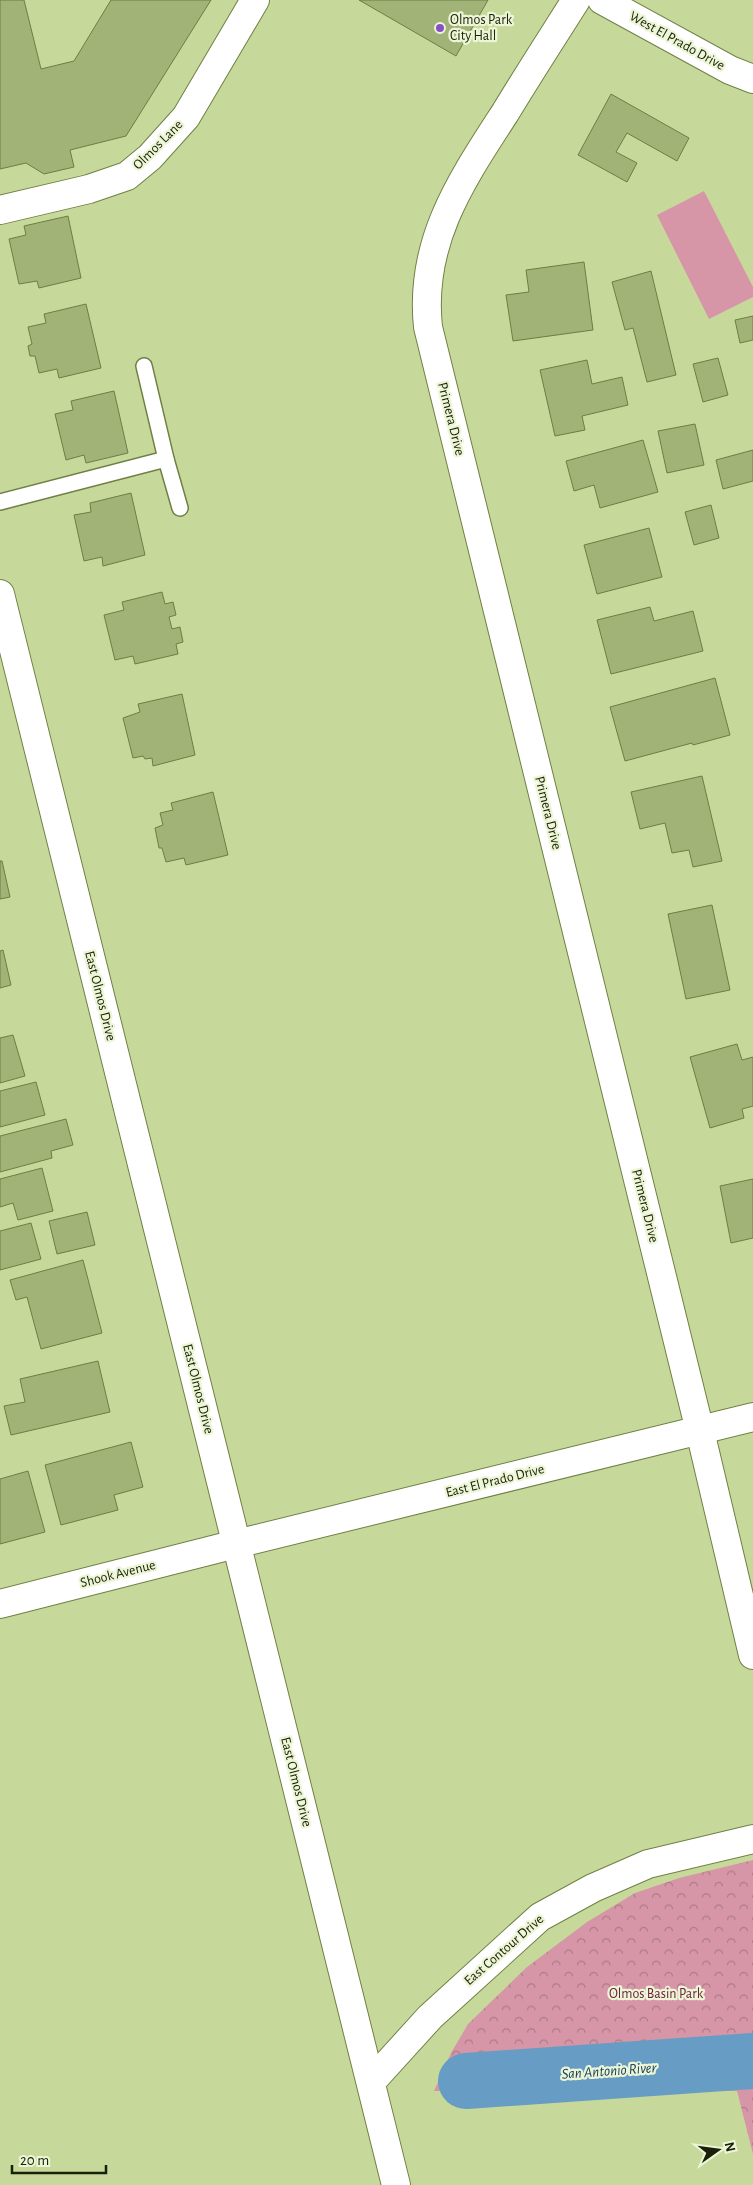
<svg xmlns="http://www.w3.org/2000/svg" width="753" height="2185" font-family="'Alegreya Sans',sans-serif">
	<defs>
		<pattern id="park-crowns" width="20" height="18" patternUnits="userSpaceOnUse" patternTransform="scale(1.25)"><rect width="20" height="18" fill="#d696a7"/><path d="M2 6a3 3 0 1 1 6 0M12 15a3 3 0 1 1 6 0" fill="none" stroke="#ad7a86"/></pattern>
	</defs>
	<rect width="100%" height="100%" fill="#c7d99a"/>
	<path fill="url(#park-crowns)" d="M 753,1860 L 753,2154 L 737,2091 L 434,2091 L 451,2053 L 468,2024 L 527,1967 L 587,1922 L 635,1893 L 679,1878 Z"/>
	<path fill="#d696a7" d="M 704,191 L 753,287 L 753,297 L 709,319 L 657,215 Z"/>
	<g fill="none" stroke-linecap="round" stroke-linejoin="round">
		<path stroke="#679dc4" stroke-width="56" d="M 466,2081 L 753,2061"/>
	</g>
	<g fill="#a2b378" stroke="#6e7e43">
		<path d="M 0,0 L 24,0 L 41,69 L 74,61 L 111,0 L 211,0 L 126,136 L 70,150 L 74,167 L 44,174 L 26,163 L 0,169 Z"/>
		<path d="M 359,0 L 488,0 L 456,56 Z"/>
		<path d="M 611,94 L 689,138 L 677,161 L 627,133 L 616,152 L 637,163 L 627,182 L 578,155 Z"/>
		<path d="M 68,216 L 81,278 L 39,288 L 37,281 L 19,284 L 9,239 L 26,235 L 24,226 Z"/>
		<path d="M 584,262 L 593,330 L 513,341 L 506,295 L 529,292 L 526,270 Z"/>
		<path d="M 651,271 L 676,375 L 647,382 L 633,328 L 625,330 L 612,282 Z"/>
		<path d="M 86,304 L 101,368 L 59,378 L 57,369 L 39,373 L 35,356 L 30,356 L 28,346 L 32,344 L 28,327 L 46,323 L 44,314 Z"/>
		<path d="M 753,316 L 753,340 L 740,343 L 735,320 Z"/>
		<path d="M 718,358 L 728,395 L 703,402 L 693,364 Z"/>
		<path d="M 587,360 L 592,384 L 622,377 L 628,405 L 582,416 L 585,430 L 555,436 L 540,370 Z"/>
		<path d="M 114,391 L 128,453 L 86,463 L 84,455 L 66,460 L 55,414 L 73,410 L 71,401 Z"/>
		<path d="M 695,424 L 704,465 L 667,473 L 658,431 Z"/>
		<path d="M 643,440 L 658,492 L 600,508 L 594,485 L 574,491 L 566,461 Z"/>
		<path d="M 753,450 L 753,481 L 723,489 L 716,460 Z"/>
		<path d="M 131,493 L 145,555 L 103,566 L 102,557 L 84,561 L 74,515 L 91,512 L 90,503 Z"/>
		<path d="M 711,505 L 719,538 L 694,545 L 685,512 Z"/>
		<path d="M 649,528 L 662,577 L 597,594 L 584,545 Z"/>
		<path d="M 162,592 L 165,604 L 173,602 L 176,615 L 169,617 L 172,629 L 180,627 L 183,642 L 176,644 L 178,654 L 135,664 L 133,656 L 115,660 L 104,615 L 124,610 L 122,602 Z"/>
		<path d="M 650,607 L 654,621 L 693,611 L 703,651 L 611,674 L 597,620 Z"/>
		<path d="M 715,678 L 730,735 L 693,745 L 692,743 L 625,761 L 610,707 Z"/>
		<path d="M 182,694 L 195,755 L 153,766 L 152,758 L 145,759 L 143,756 L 133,758 L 123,718 L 140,712 L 138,704 Z"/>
		<path d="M 702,776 L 722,861 L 693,867 L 689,850 L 672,853 L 665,823 L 640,829 L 631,792 Z"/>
		<path d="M 213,792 L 228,855 L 186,865 L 184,858 L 166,862 L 162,848 L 159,848 L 155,828 L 163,825 L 160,813 L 173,810 L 171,803 Z"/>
		<path d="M 0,861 L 2,861 L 10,897 L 0,899 Z"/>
		<path d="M 712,905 L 730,990 L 686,999 L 668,914 Z"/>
		<path d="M 3,950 L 11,985 L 0,988 L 0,951 Z"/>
		<path d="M 13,1035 L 25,1076 L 0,1083 L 0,1038 Z"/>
		<path d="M 737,1044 L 742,1060 L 753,1057 L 753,1106 L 742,1109 L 744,1118 L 710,1128 L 690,1057 Z"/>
		<path d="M 36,1082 L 45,1115 L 0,1127 L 0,1091 Z"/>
		<path d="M 66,1119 L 73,1145 L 51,1151 L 52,1158 L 0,1172 L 0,1136 Z"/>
		<path d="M 42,1168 L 53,1211 L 18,1220 L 13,1203 L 0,1207 L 0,1179 Z"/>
		<path d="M 753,1179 L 753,1238 L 731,1243 L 720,1186 Z"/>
		<path d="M 87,1212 L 95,1245 L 57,1254 L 49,1221 Z"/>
		<path d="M 31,1223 L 41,1259 L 0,1270 L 0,1231 Z"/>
		<path d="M 83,1260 L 102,1333 L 41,1349 L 27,1297 L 16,1300 L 10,1280 Z"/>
		<path d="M 98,1361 L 110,1412 L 11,1435 L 4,1406 L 25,1402 L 20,1379 Z"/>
		<path d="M 131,1442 L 143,1487 L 114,1495 L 118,1510 L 61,1525 L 45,1465 Z"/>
		<path d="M 28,1471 L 45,1532 L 0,1544 L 0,1479 Z"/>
	</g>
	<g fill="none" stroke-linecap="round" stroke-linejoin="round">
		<g stroke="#708045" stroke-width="18">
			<g id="lane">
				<path d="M 144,366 L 166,459"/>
				<path d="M 0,502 L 166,459 L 180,508"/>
			</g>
		</g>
		<g stroke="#708045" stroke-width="30">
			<g id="street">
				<path d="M 576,0 C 552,38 528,75 505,113 C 461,181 419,242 428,327 L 700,1431 L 753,1655"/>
				<path d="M 602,0 L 730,70 L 753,79"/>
				<path d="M 0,210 L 89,189 L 127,176 L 150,157 L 186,117 L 255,0"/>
				<path d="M 236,1544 L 753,1417"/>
				<path d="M 371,2082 L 430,2017 L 540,1917 L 593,1888 L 648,1864 L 753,1839"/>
			</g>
		</g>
		<g stroke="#708045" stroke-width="30">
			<g id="secondary">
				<path d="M 0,594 L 396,2185"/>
				<path d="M 0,1604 L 236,1544"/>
			</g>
		</g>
		<use href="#lane" stroke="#fff" stroke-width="15"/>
		<use href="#street" stroke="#fff" stroke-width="28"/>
		<use href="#secondary" stroke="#fff" stroke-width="28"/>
	</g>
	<circle fill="#8651c8" stroke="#ecf6d6" stroke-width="2" cx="440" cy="28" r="5"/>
	<g text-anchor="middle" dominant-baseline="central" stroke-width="4.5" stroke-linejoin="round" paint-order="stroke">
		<g font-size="14" fill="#1a2008" stroke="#ecf6d6" text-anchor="start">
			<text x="450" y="20">Olmos Park<tspan x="450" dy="16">City Hall</tspan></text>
		</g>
		<g font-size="14" fill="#1a2008" stroke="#ecf6d6">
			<text transform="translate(677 41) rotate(29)">West El Prado Drive</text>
			<text transform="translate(158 145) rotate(-45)">Olmos Lane</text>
			<text transform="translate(451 419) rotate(76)">Primera Drive</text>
			<text transform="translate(548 813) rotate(76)">Primera Drive</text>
			<text transform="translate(100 996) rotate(76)">East Olmos Drive</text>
			<text transform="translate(645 1206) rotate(76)">Primera Drive</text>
			<text transform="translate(198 1389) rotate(76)">East Olmos Drive</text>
			<text transform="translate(495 1481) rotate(-14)">East El Prado Drive</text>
			<text transform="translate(118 1574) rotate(-14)">Shook Avenue</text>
			<text transform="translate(296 1782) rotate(76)">East Olmos Drive</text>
			<text transform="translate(504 1950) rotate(-41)">East Contour Drive</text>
		</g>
		<g font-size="14" fill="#6f223e" stroke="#ecf6d6">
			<text x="656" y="1994">Olmos Basin Park</text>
		</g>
		<g font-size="15" font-style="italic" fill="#18415d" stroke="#ecf6d6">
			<text transform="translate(609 2071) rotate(-4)">San Antonio River</text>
		</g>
	</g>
	<g transform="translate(718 2150) rotate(76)" stroke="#ecf6d6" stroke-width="4" paint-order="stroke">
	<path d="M0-4L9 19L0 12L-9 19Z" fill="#1a2008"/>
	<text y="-8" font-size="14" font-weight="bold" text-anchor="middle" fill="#1a2008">N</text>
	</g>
	<path d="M12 2165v8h94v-8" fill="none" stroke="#1a2008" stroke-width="2.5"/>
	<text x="20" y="2165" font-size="15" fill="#1a2008" stroke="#ecf6d6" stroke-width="4" paint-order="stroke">20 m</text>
</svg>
